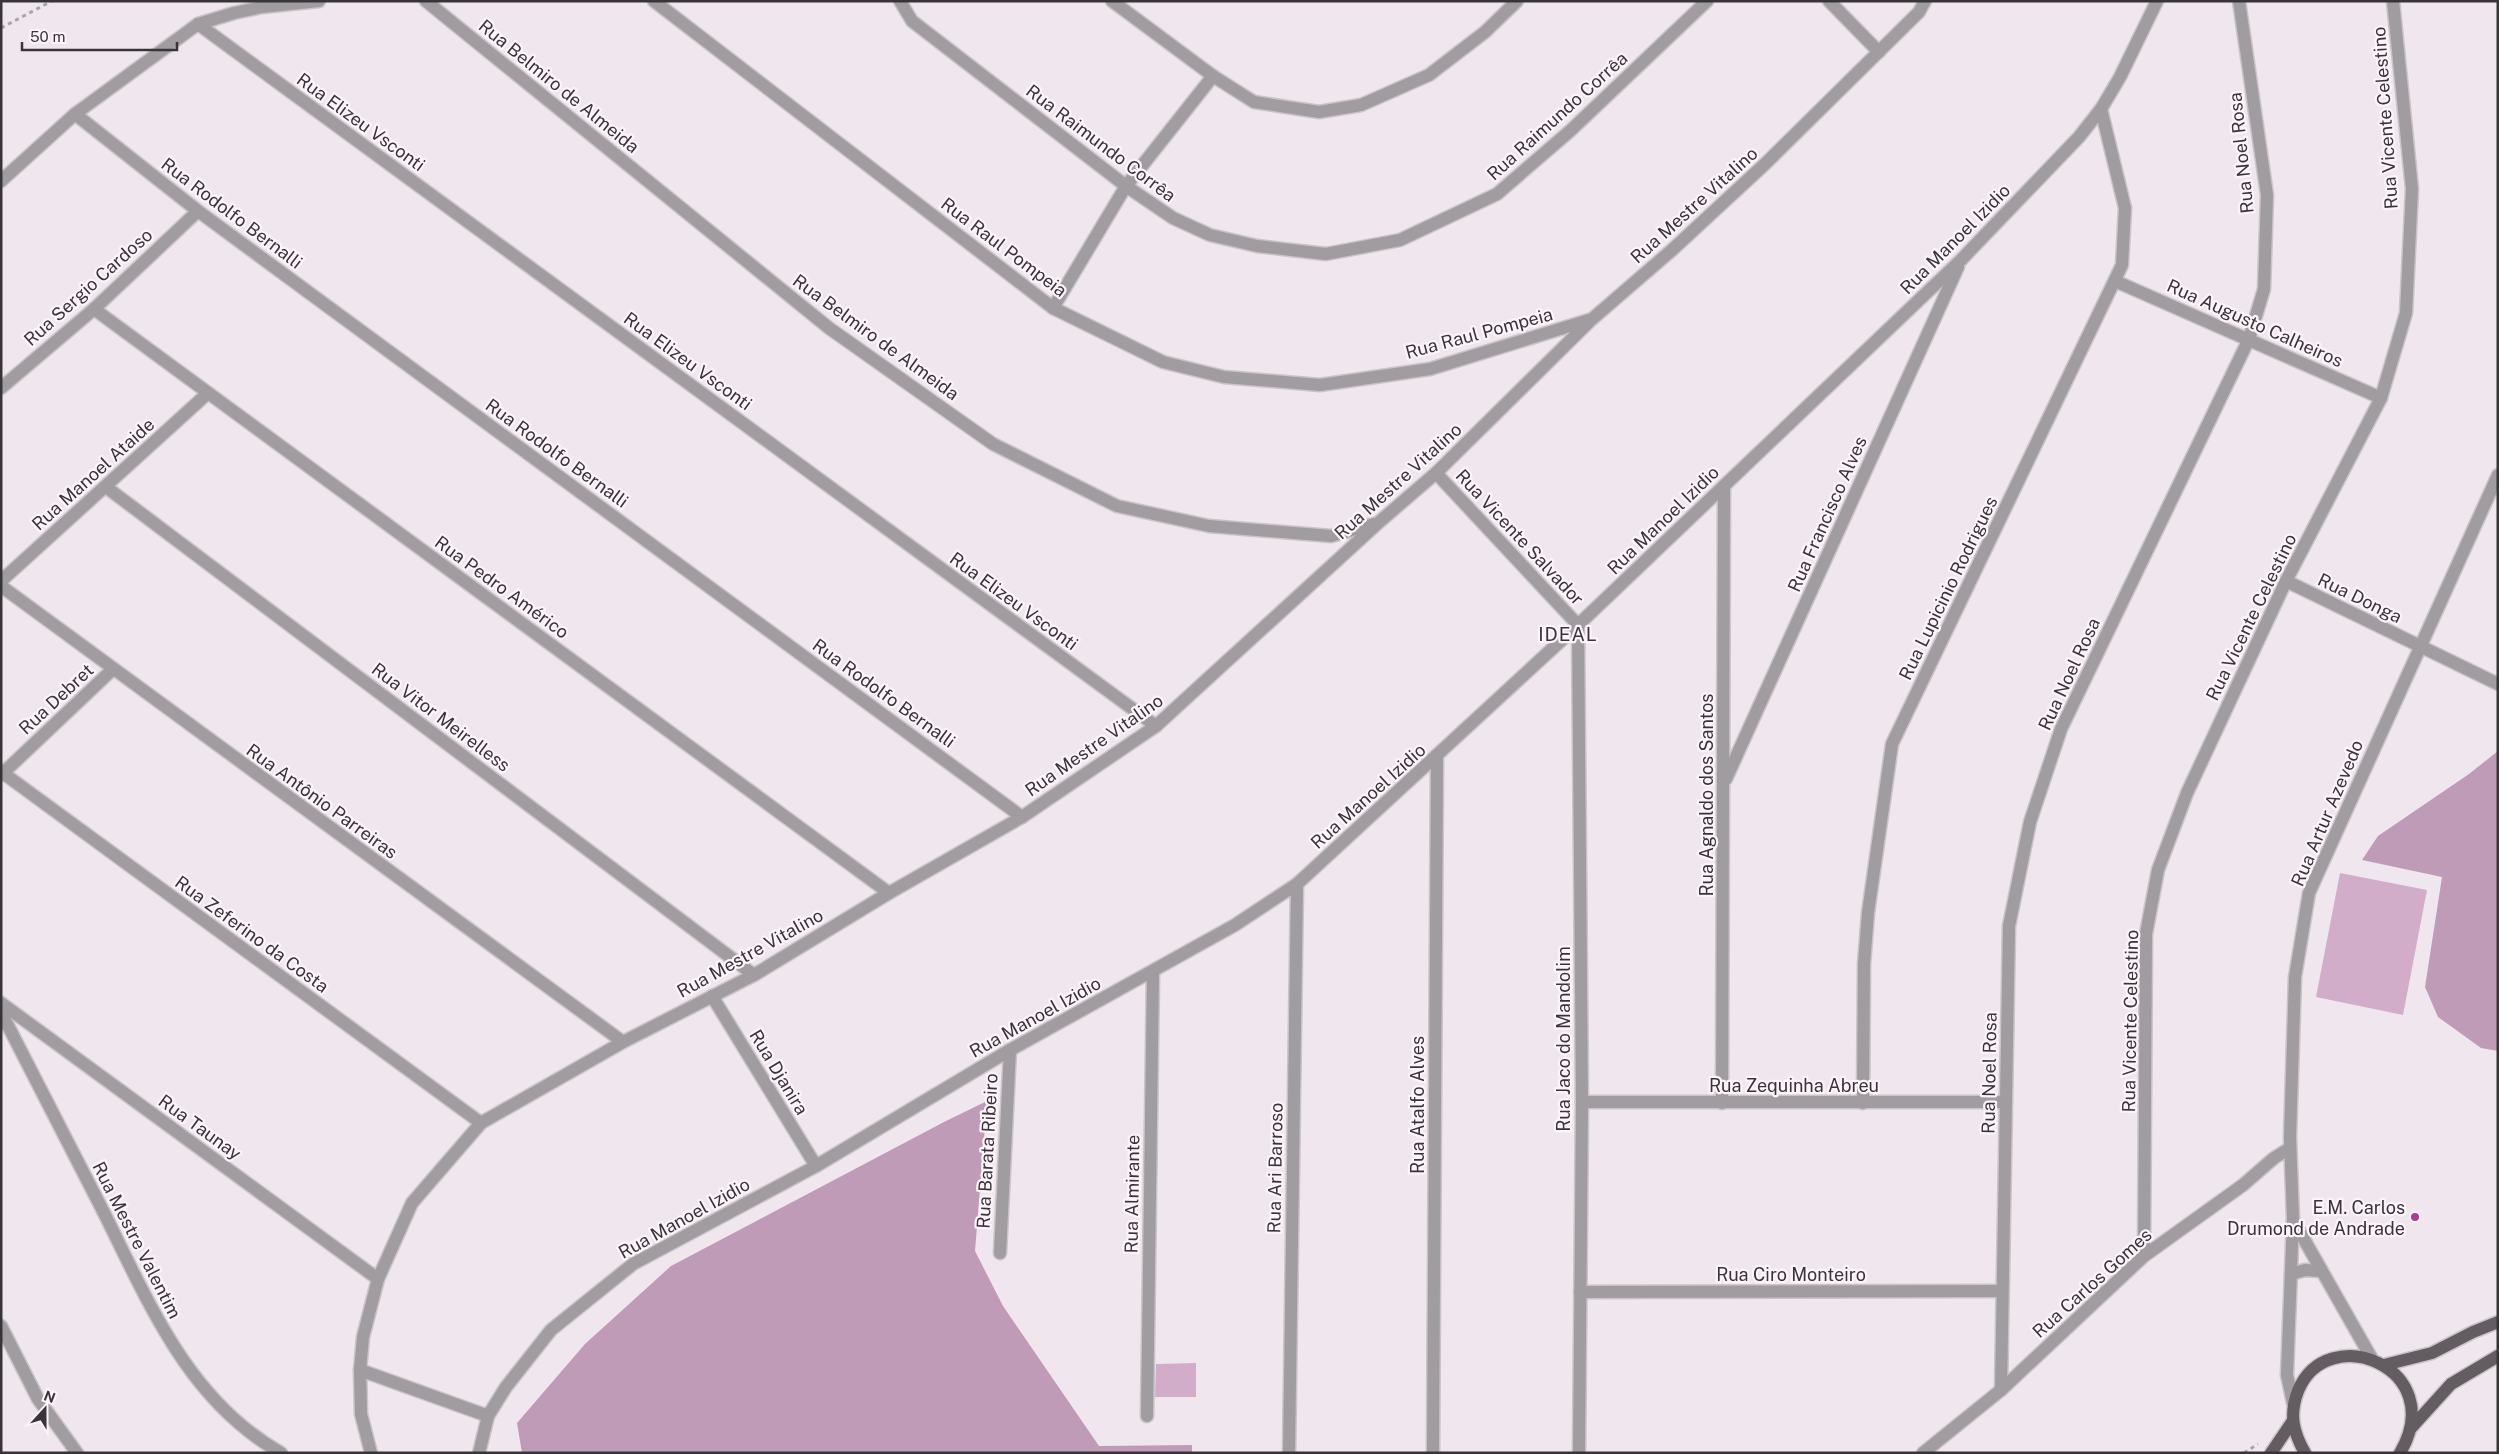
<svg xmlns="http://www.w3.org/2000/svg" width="2499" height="1454" font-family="'Public Sans',sans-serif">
	<rect width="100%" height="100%" fill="#f0e7ee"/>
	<g fill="#bf9bb7">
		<path d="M 2498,751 L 2498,1051 L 2481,1048 L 2438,1017 L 2425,987 L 2442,877 L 2362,860 L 2378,836 L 2469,774 Z"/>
		<path d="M 987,1101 L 975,1251 L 1003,1306 L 1099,1446 L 1192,1445 L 1192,1453 L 522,1453 L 517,1423 L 585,1344 L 671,1266 L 944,1122 Z"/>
	</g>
	<g fill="#d1adc9">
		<path d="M 2340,873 L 2427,890 L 2403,1015 L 2316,997 Z"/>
		<path d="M 1196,1363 L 1196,1397 L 1155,1397 L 1156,1364 Z"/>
	</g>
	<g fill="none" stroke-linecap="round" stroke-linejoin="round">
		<g stroke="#cbc3ca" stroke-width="15">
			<g id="minor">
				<path d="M 426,1 L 829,328 L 993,444 L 1117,506 L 1209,526 L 1331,536 L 1374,524"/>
				<path d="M 654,1 L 1053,308 L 1163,362 L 1224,377 L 1320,385 L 1430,369 L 1589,320"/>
				<path d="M 900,1 L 912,21 L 1126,186 L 1173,218 L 1210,235 L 1257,246 L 1326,254 L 1400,240 L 1497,194 L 1570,131 L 1707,1"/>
				<path d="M 1112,1 L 1213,76 L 1254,102 L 1319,112 L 1361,105 L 1429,75 L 1485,32 L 1517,1"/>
				<path d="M 1829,1 L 1879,52"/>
				<path d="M 198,24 L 1156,726"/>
				<path d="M 75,114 L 198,211 L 1022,817"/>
				<path d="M 1,181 L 75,114 L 198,24 L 234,13 L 262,7 L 319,1"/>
				<path d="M 2115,281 L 2381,398"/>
				<path d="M 1053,308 L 1126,186 L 1213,76"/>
				<path d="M 94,309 L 889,893"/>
				<path d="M 1,388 L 94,309 L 198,211"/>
				<path d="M 1436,473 L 1578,625 L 1582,1102 L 1579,1453"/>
				<path d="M 106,487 L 754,975"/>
				<path d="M 1,581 L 208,393"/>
				<path d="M 2286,581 L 2498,684"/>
				<path d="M 1,586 L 623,1042"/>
				<path d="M 3,773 L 481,1123"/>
				<path d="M 1,775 L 113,669"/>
				<path d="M 1726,779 L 1958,267"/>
				<path d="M 712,996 L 816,1166"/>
				<path d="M 1,1003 L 378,1279"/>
				<path d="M 1,1012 C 34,1077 67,1142 101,1207 C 148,1300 186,1399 281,1453"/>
				<path d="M 1582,1102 L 2006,1102"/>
				<path d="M 1722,1103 L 1724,487"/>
				<path d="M 1863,1103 L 1864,964 L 1868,913 L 1892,744 L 2122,265 L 2125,208 L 2101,109"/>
				<path d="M 2293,1220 L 2372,1359"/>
				<path d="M 1000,1253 L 1010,1050"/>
				<path d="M 2144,1256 L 2146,934 L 2158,870 L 2187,793 L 2286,581 L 2381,398 L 2406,313 L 2412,189 L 2393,1"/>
				<path d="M 2291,1274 L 2305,1270 L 2321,1271"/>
				<path d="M 1580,1292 L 2002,1291"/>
				<path d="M 1,1326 L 38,1399 L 77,1453"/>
				<path d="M 360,1370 L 488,1416"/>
				<path d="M 2001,1390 L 2009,926 L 2030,822 L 2061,729 L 2249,339 L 2264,289 L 2267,195 L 2239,1"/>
				<path d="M 2293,1403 L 2287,1375 L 2293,1219 L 2290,1137 L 2295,977 L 2309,893 L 2498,475"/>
				<path d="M 1147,1416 L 1153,972"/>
				<path d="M 371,1453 L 361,1414 L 360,1370 L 363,1337 L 378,1279 L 412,1203 L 481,1123 L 623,1042 L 754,975 L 889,893 L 1022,817 L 1156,726 L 1378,523 L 1436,473 L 1591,320 L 1672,250 L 1765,164 L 1919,12 L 1925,1"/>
				<path d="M 479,1453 L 488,1416 L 506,1387 L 551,1330 L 633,1264 L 816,1166 L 1010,1050 L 1235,925 L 1297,884 L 1578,625 L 1961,260 L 2079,137 L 2101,109 L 2120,77 L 2157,1"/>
				<path d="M 1289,1453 L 1297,884"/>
				<path d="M 1433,1453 L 1437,757"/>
				<path d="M 1923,1453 L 2001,1390 L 2144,1256 L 2243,1185 L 2274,1158 L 2290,1148"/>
			</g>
		</g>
		<g stroke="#cbc3ca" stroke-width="15">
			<g id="major">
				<path d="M 2384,1365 L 2432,1353 L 2473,1332 L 2498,1322"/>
				<path d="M 2412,1427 L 2451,1384 L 2498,1356"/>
				<path d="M 2271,1453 L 2292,1422"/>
				<path d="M 2305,1453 C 2293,1432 2289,1414 2298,1391 C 2327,1319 2450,1368 2400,1453"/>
			</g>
		</g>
		<g stroke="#aaa3a9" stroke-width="3" stroke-dasharray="4 4" stroke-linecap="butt">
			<path d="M 1,28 L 52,1"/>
			<path d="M 2244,1453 L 2258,1444"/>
		</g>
		<use href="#minor" stroke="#a09c9f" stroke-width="12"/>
		<use href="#major" stroke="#635c61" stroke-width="12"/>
	</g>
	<circle fill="#ab3c9a" stroke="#fdf4fb" stroke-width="2" cx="2415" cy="1217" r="5"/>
	<g text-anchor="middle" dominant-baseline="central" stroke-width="4.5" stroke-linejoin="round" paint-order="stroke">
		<g font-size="18" fill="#383538" stroke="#fdf4fb">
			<text transform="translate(559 86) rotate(39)">Rua Belmiro de Almeida</text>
			<text transform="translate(1557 116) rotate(-42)">Rua Raimundo Corrêa</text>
			<text transform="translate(2385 118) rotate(-94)">Rua Vicente Celestino</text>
			<text transform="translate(361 122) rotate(36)">Rua Elizeu Vsconti</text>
			<text transform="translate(1101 143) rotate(37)">Rua Raimundo Corrêa</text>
			<text transform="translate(2241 153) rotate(-96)">Rua Noel Rosa</text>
			<text transform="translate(1694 205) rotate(-42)">Rua Mestre Vitalino</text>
			<text transform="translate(232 213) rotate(37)">Rua Rodolfo Bernalli</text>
			<text transform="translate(1955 239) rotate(-45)">Rua Manoel Izidio</text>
			<text transform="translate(1004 247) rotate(37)">Rua Raul Pompeia</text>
			<text transform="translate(88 287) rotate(-42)">Rua Sergio Cardoso</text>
			<text transform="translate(2255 323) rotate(24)">Rua Augusto Calheiros</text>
			<text transform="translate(1479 333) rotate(-15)">Rua Raul Pompeia</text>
			<text transform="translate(876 337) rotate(36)">Rua Belmiro de Almeida</text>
			<text transform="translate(688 361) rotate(36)">Rua Elizeu Vsconti</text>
			<text transform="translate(557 453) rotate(36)">Rua Rodolfo Bernalli</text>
			<text transform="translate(93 474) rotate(-42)">Rua Manoel Ataide</text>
			<text transform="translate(1398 481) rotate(-42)">Rua Mestre Vitalino</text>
			<text transform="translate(1827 514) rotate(-66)">Rua Francisco Alves</text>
			<text transform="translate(1663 520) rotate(-44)">Rua Manoel Izidio</text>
			<text transform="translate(1520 537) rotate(47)">Rua Vicente Salvador</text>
			<text transform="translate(502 587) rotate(36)">Rua Pedro Américo</text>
			<text transform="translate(1948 588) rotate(-64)">Rua Lupicinio Rodrigues</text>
			<text transform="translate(2360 598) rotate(26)">Rua Donga</text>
			<text transform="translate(1014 601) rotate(36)">Rua Elizeu Vsconti</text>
			<text transform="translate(2251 617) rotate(-64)">Rua Vicente Celestino</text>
			<text transform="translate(2069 674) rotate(-65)">Rua Noel Rosa</text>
			<text transform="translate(884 693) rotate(36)">Rua Rodolfo Bernalli</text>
			<text transform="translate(56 699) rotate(-43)">Rua Debret</text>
			<text transform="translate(441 717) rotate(37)">Rua Vitor Meirelless</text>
			<text transform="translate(1094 745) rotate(-35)">Rua Mestre Vitalino</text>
			<text transform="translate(1706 795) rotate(-90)">Rua Agnaldo dos Santos</text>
			<text transform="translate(1368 796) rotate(-42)">Rua Manoel Izidio</text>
			<text transform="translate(322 801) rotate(36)">Rua Antônio Parreiras</text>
			<text transform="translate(2327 813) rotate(-67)">Rua Artur Azevedo</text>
			<text transform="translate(252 934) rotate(36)">Rua Zeferino da Costa</text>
			<text transform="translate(750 953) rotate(-29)">Rua Mestre Vitalino</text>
			<text transform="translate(1035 1017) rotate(-29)">Rua Manoel Izidio</text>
			<text transform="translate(2130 1021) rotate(-89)">Rua Vicente Celestino</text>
			<text transform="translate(1563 1039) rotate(-90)">Rua Jaco do Mandolim</text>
			<text transform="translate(779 1072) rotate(59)">Rua Djanira</text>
			<text transform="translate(1989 1073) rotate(-89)">Rua Noel Rosa</text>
			<text x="1794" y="1085">Rua Zequinha Abreu</text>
			<text transform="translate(1417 1105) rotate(-90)">Rua Atalfo Alves</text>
			<text transform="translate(200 1127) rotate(36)">Rua Taunay</text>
			<text transform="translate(987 1151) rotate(-87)">Rua Barata Ribeiro</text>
			<text transform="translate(1275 1168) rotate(-89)">Rua Ari Barroso</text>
			<text transform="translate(1132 1194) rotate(-89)">Rua Almirante</text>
			<text transform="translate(684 1218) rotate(-29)">Rua Manoel Izidio</text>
			<text transform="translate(137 1240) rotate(63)">Rua Mestre Valentim</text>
			<text x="1791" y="1274">Rua Ciro Monteiro</text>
			<text transform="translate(2092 1283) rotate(-42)">Rua Carlos Gomes</text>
		</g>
		<g font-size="18" fill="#383538" stroke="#fdf4fb" text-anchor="end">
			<text x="2405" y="1207">E.M. Carlos<tspan x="2405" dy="21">Drumond de Andrade</tspan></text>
		</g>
		<g font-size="19" letter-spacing="1" fill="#383538" stroke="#fdf4fb">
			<text x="1568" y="634">IDEAL</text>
		</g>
	</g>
	<rect width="2499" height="1454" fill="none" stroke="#383538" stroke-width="5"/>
	<g transform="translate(45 1409) rotate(21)" stroke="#fdf4fb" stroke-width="4" paint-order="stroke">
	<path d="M0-4L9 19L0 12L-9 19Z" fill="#383538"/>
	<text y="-8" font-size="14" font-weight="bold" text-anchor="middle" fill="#383538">N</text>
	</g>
	<path d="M22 42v8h155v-8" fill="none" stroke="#383538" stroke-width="2.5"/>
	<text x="30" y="42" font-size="15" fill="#383538" stroke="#fdf4fb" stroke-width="4" paint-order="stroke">50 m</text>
</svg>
